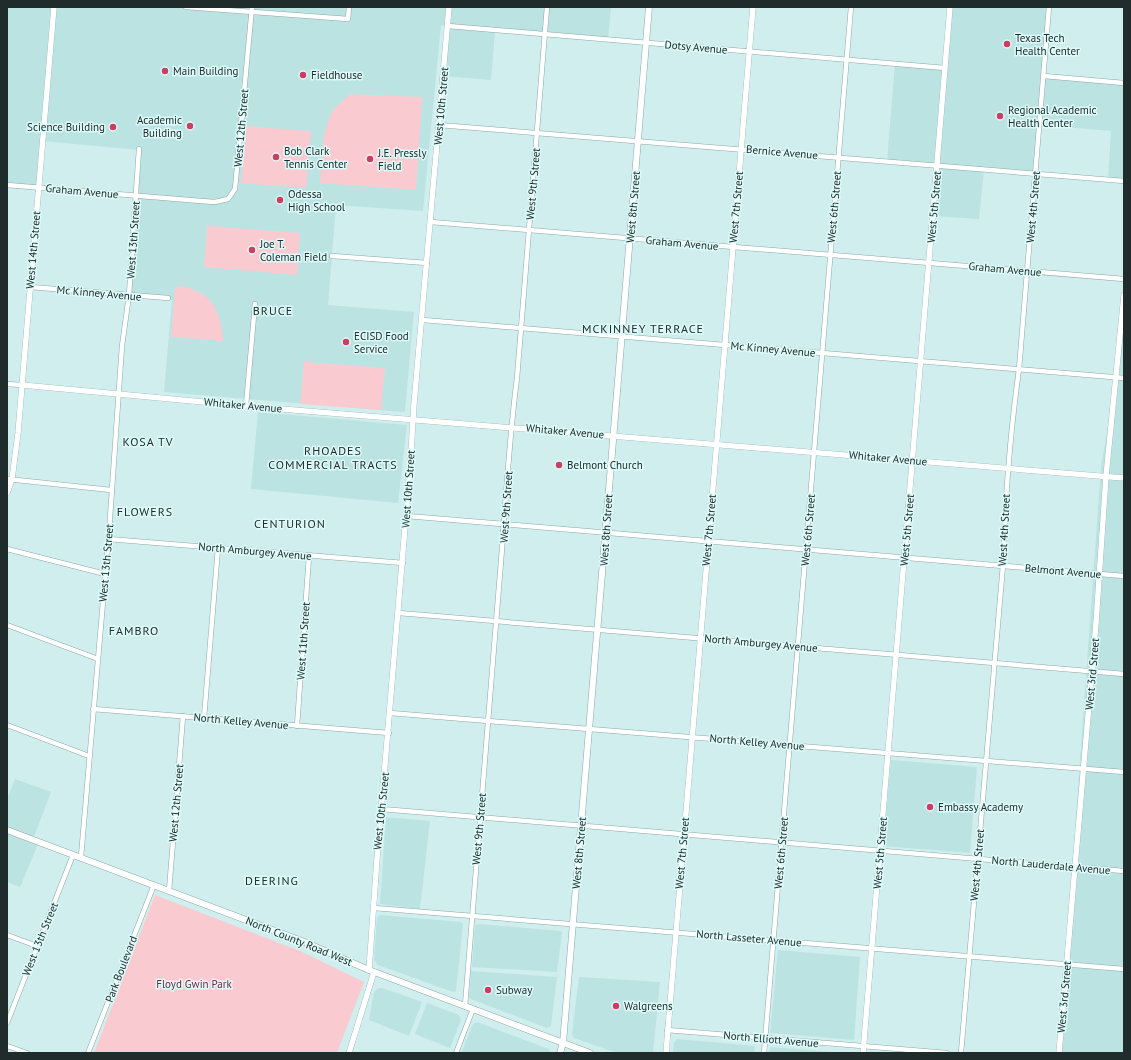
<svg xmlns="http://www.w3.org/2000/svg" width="1131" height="1060" font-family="'PT Sans',sans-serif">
	<rect width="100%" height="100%" fill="#d0eeed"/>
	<g fill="#bbe3e2">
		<path d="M 7,7 L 611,7 L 608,39 L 495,30 L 491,80 L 443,76 L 447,26 L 441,25 L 423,211 L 336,205 L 328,305 L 414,312 L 405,411 L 403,412 L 164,392 L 172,300 L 128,295 L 139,150 L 43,141 L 39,187 L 7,182 Z"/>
		<path d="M 950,7 L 1049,7 L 1044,76 L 1124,83 L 1124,181 L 1108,180 L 1111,131 L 1040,125 L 1036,174 L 984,170 L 979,219 L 933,216 L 937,166 L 887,161 L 895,64 L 945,68 Z"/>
		<path d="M 1124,295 L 1124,1053 L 1059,1053 L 1101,467 L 1117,376 Z"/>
		<path d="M 258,412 L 407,425 L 398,503 L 251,489 Z"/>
		<path d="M 891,760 L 977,767 L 970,853 L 883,846 Z"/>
		<path d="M 15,779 L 51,792 L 33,839 L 39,842 L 20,887 L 7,882 L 7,799 Z"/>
		<path d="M 386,817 L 430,821 L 420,909 L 380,904 Z"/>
		<path d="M 380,915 L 461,922 L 463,924 L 456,991 L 453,992 L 378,965 L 374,960 L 377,918 Z"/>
		<path d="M 478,924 L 561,931 L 562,933 L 557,972 L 472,967 L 475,926 Z"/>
		<path d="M 778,950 L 860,957 L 854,1040 L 770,1033 Z"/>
		<path d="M 471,971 L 557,977 L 551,1026 L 547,1028 L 471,999 L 469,997 Z"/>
		<path d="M 579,977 L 660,982 L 653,1053 L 617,1053 L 574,1038 L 572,1034 Z"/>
		<path d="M 378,988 L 382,988 L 422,1002 L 409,1036 L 369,1020 L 374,992 Z"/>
		<path d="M 427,1003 L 459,1015 L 461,1020 L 450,1048 L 415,1034 Z"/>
		<path d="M 477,1022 L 549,1049 L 550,1053 L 461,1053 L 473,1024 Z"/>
		<path d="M 677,1039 L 755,1046 L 754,1053 L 673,1053 L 674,1042 Z"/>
		<path d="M 771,1047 L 844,1053 L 768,1053 Z"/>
	</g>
	<g fill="#f9cbd1">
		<path d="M 350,94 L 422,97 L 416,190 L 320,183 L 324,134 L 332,111 Z"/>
		<path d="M 246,126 L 311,131 L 306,188 L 241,183 Z"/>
		<path d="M 207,226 L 300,233 L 297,275 L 204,267 Z"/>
		<path d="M 182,286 C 213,293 221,312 223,341 L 171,337 L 175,287 Z"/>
		<path d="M 304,362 L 385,368 L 381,410 L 300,404 Z"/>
		<path d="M 155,895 L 300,951 L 364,982 L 337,1053 L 94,1053 Z"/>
	</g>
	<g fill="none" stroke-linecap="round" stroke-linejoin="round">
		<g stroke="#8ba8a7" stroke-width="5.5">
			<g id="minor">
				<path d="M 186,7 L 348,19 L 349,7"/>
				<path d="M 448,26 L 945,68"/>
				<path d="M 1044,76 L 1124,83"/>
				<path d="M 439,125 L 1124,181"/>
				<path d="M 7,185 L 201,201 L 215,202 L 228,199 L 235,189 L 252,7"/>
				<path d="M 431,222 L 1124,279"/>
				<path d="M 332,256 L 427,263"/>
				<path d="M 30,287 L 168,298"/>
				<path d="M 423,320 L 1124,378"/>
				<path d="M 7,384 L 22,385"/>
				<path d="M 246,406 L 255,304"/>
				<path d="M 7,479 L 111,490"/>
				<path d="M 407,516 L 1124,576"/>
				<path d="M 108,539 L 403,563"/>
				<path d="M 7,549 L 105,574"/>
				<path d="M 399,613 L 1124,674"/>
				<path d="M 7,625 L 98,659"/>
				<path d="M 93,709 L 389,733"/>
				<path d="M 390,713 L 1124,772"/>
				<path d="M 204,718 L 218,548"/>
				<path d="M 7,725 L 89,756"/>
				<path d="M 297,726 L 309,556"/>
				<path d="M 381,809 L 1124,871"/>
				<path d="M 81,857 L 109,532 L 122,346 L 129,295 L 139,149"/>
				<path d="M 169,891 L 183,716"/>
				<path d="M 374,908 L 1124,969"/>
				<path d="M 7,935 L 37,946"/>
				<path d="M 465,1006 C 476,866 488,726 499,586 C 505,517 508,447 517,378 L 547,7"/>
				<path d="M 7,1023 L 73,855"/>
				<path d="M 667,1030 L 947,1053"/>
				<path d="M 7,1046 L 27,1053"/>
				<path d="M 88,1053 L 154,885"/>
				<path d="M 456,1053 L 473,1009"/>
				<path d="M 764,1053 L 851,7"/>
				<path d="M 961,1053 L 1003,565 C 1005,499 1010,434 1019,369 L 1049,7"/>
			</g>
		</g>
		<g stroke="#8ba8a7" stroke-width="6">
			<g id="tertiary">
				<path d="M 22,385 L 246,406 L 1124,478"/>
				<path d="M 7,493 L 12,479 L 18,433 L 54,7"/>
				<path d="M 369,970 L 377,859 L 410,468 L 414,404 L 449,7"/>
				<path d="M 349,1053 L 374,972"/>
				<path d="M 666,1053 L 753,7"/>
				<path d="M 863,1053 L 950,7"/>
				<path d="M 1059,1053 L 1096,623 L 1106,476 L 1124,295"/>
			</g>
		</g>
		<g stroke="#8ba8a7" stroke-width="7">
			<g id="secondary">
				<path d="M 7,830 L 302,941 L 369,970 L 590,1053"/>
				<path d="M 560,1053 L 563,1043 L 649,7"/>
			</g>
		</g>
		<use href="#minor" stroke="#fff" stroke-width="4.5"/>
		<use href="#tertiary" stroke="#fff" stroke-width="5.5"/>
		<use href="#secondary" stroke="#fff" stroke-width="6"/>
	</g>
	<g fill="#cc3d62" stroke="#ddfbfa" stroke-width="1.5">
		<circle cx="1007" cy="44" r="4"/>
		<circle cx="165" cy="71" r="4"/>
		<circle cx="303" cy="75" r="4"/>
		<circle cx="1000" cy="116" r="4"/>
		<circle cx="190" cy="126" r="4"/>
		<circle cx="113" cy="127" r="4"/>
		<circle cx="276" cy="157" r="4"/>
		<circle cx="370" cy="159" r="4"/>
		<circle cx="280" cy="200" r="4"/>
		<circle cx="252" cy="250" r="4"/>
		<circle cx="346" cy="342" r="4"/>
		<circle cx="559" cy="465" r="4"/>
		<circle cx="930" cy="807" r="4"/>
		<circle cx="488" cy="990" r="4"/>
		<circle cx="616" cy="1006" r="4"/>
	</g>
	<g text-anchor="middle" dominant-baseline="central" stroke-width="3" stroke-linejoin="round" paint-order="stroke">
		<g font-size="11" fill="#202b2b" stroke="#ddfbfa" text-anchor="start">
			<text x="1015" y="38">Texas Tech<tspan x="1015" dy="13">Health Center</tspan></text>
			<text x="173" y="71">Main Building</text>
			<text x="311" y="75">Fieldhouse</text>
			<text x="1008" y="110">Regional Academic<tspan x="1008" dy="13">Health Center</tspan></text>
			<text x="182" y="120" text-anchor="end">Academic<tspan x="182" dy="13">Building</tspan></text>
			<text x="105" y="127" text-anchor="end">Science Building</text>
			<text x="284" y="151">Bob Clark<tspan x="284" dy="13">Tennis Center</tspan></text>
			<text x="378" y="153">J.E. Pressly<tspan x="378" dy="13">Field</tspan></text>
			<text x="288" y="194">Odessa<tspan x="288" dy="13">High School</tspan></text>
			<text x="260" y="244">Joe T.<tspan x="260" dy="13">Coleman Field</tspan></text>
			<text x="354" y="336">ECISD Food<tspan x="354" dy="13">Service</tspan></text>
			<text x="567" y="465">Belmont Church</text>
			<text x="938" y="807">Embassy Academy</text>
			<text x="496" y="990">Subway</text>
			<text x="624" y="1006">Walgreens</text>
		</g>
		<g font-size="11" fill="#202b2b" stroke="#ddfbfa">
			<text transform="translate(696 47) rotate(5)">Dotsy Avenue</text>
			<text transform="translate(441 106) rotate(-85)">West 10th Street</text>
			<text transform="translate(241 128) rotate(-85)">West 12th Street</text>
			<text transform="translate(782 152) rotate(5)">Bernice Avenue</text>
			<text transform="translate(533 184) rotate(-85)">West 9th Street</text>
			<text transform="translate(82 191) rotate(5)">Graham Avenue</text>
			<text transform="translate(633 207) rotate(-85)">West 8th Street</text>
			<text transform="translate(736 207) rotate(-85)">West 7th Street</text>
			<text transform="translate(834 207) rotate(-85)">West 6th Street</text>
			<text transform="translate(934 207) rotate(-85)">West 5th Street</text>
			<text transform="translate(1033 207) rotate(-85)">West 4th Street</text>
			<text transform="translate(133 240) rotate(-86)">West 13th Street</text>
			<text transform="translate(682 243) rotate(5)">Graham Avenue</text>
			<text transform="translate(33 250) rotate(-85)">West 14th Street</text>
			<text transform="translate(1005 269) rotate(5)">Graham Avenue</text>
			<text transform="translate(99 293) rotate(5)">Mc Kinney Avenue</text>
			<text transform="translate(773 349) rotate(5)">Mc Kinney Avenue</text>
			<text transform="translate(243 405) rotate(5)">Whitaker Avenue</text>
			<text transform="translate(565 431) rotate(5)">Whitaker Avenue</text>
			<text transform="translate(888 458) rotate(5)">Whitaker Avenue</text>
			<text transform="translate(408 489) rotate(-86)">West 10th Street</text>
			<text transform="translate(506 507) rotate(-86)">West 9th Street</text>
			<text transform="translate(606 530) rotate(-86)">West 8th Street</text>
			<text transform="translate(709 530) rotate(-85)">West 7th Street</text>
			<text transform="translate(808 530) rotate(-85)">West 6th Street</text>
			<text transform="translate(907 530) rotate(-85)">West 5th Street</text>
			<text transform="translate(1004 530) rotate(-87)">West 4th Street</text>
			<text transform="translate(255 551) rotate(5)">North Amburgey Avenue</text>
			<text transform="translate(106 563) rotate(-85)">West 13th Street</text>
			<text transform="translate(1063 571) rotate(5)">Belmont Avenue</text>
			<text transform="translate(303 641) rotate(-86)">West 11th Street</text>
			<text transform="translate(761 643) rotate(5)">North Amburgey Avenue</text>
			<text transform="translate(1092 674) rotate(-85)">West 3rd Street</text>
			<text transform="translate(241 721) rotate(5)">North Kelley Avenue</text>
			<text transform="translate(757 742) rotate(5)">North Kelley Avenue</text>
			<text transform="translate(176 803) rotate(-85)">West 12th Street</text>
			<text transform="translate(381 811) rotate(-84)">West 10th Street</text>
			<text transform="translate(479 829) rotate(-85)">West 9th Street</text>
			<text transform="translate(579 853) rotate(-85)">West 8th Street</text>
			<text transform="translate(682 853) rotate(-85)">West 7th Street</text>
			<text transform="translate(781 853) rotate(-85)">West 6th Street</text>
			<text transform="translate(880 853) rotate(-85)">West 5th Street</text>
			<text transform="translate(977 865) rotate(-85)">West 4th Street</text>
			<text transform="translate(1051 865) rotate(5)">North Lauderdale Avenue</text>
			<text transform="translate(749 938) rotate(5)">North Lasseter Avenue</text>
			<text transform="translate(40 939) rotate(-68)">West 13th Street</text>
			<text transform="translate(299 941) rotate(22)">North County Road West</text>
			<text transform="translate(121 969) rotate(-69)">Park Boulevard</text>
			<text transform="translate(1064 997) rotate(-85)">West 3rd Street</text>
			<text transform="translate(771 1039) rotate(5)">North Elliott Avenue</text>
		</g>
		<g font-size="11" fill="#712637" stroke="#ddfbfa">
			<text x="194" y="984">Floyd Gwin Park</text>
		</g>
		<g font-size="12" letter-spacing="1" fill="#202b2b" stroke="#ddfbfa">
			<text x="273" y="310">BRUCE</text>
			<text x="643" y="328">MCKINNEY TERRACE</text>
			<text x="148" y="441">KOSA TV</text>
			<text x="333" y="450">RHOADES<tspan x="333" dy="14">COMMERCIAL TRACTS</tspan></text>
			<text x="145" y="511">FLOWERS</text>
			<text x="290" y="523">CENTURION</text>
			<text x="134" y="630">FAMBRO</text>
			<text x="272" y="880">DEERING</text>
		</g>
	</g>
	<rect width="1131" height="1060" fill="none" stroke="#202b2b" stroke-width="16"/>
</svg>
